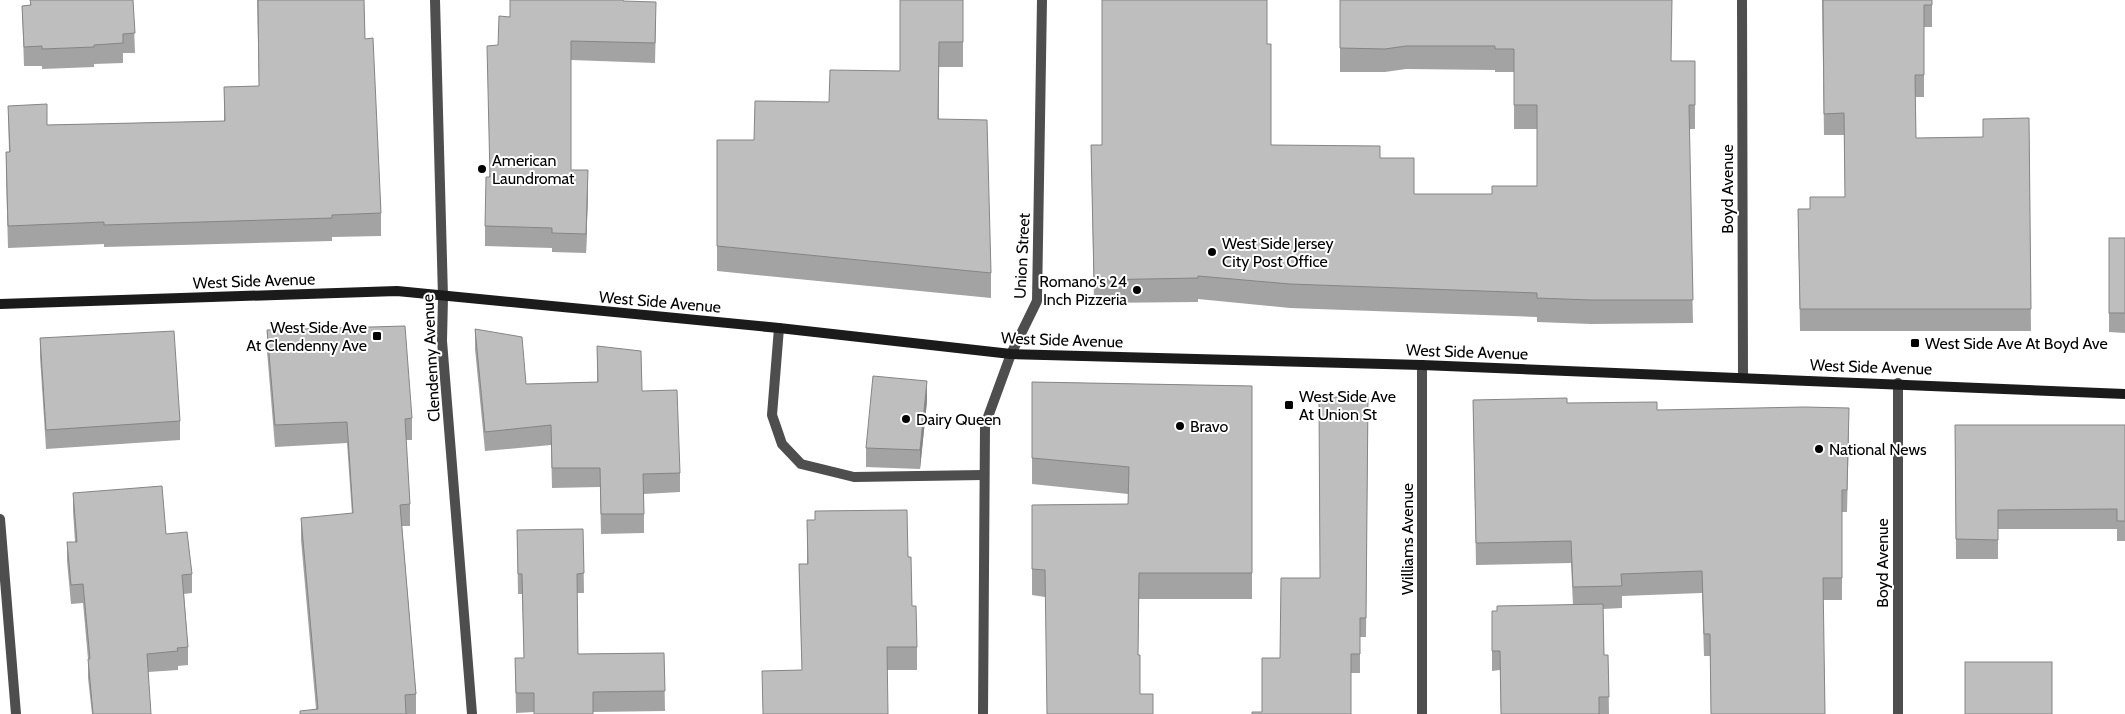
<svg xmlns="http://www.w3.org/2000/svg" width="2125" height="714" font-family="Cabin,sans-serif">
	<rect width="100%" height="100%" fill="#fff"/>
	<g fill="none" stroke-linecap="round" stroke-linejoin="round">
		<path stroke="#4e4e4e" stroke-width="10" d="M 779,328 L 772,415 L 782,444 L 801,464 L 854,477 L 983,475"/>
		<g stroke="#4e4e4e" stroke-width="10">
			<path d="M 435,0 L 443,297 L 442,341 L 472,714"/>
			<path d="M 1742,0 L 1743,377"/>
			<path d="M 1422,365 L 1422,714"/>
			<path d="M 0,519 L 16,714"/>
			<path d="M 983,714 L 985,425 L 1011,354 L 1037,301 L 1042,0"/>
			<path d="M 1898,714 L 1898,383"/>
		</g>
		<path stroke="#1b1b1b" stroke-width="10" d="M 0,304 L 397,291 L 779,328 L 1011,354 L 1422,365 L 2125,394"/>
	</g>
	<g fill="#a3a3a3">
		<path d="M 30,0 L 133,0 L 135,53 L 123,53 L 123,63 L 94,64 L 94,67 L 42,69 L 42,66 L 24,66 L 22,6 L 30,5 Z"/>
		<path d="M 257,0 L 364,0 L 365,39 L 381,213 L 381,236 L 332,237 L 332,241 L 104,247 L 104,244 L 8,248 L 6,175 L 6,152 L 9,152 L 8,106 L 47,125 L 224,121 L 224,87 L 259,86 Z"/>
		<path d="M 963,0 L 963,67 L 939,67 L 939,119 L 991,273 L 991,298 L 717,271 L 717,140 L 754,140 L 829,102 L 900,71 Z"/>
		<path d="M 1340,0 L 1672,61 L 1695,61 L 1695,129 L 1689,129 L 1693,323 L 1591,324 L 1537,322 L 1537,317 L 1290,308 L 1198,299 L 1198,302 L 1094,303 L 1091,145 L 1102,145 L 1267,44 L 1271,145 L 1380,158 L 1414,194 L 1492,194 L 1537,186 L 1537,129 L 1514,129 L 1514,72 L 1495,72 L 1495,70 L 1406,69 L 1385,72 L 1340,72 Z"/>
		<path d="M 1822,0 L 1932,0 L 1932,27 L 1924,27 L 1924,97 L 1915,97 L 1916,138 L 1983,137 L 2029,118 L 2031,331 L 1800,331 L 1798,209 L 1810,209 L 1845,197 L 1844,135 L 1824,135 Z"/>
		<path d="M 623,1 L 656,21 L 655,63 L 571,60 L 571,170 L 588,190 L 586,253 L 552,252 L 552,248 L 485,246 L 485,226 L 489,177 L 510,17 Z"/>
		<path d="M 2109,238 L 2125,238 L 2125,333 L 2109,332 Z"/>
		<path d="M 475,329 L 526,384 L 597,382 L 597,346 L 642,391 L 680,473 L 680,492 L 644,494 L 644,533 L 601,534 L 600,487 L 552,488 L 551,445 L 485,451 L 475,349 Z"/>
		<path d="M 267,330 L 412,418 L 412,440 L 406,440 L 410,504 L 410,526 L 402,526 L 416,694 L 416,714 L 300,714 L 316,709 L 301,540 L 301,518 L 352,514 L 347,443 L 275,447 L 267,351 Z"/>
		<path d="M 40,338 L 180,421 L 180,440 L 46,449 L 40,357 Z"/>
		<path d="M 1032,382 L 1252,386 L 1252,599 L 1139,599 L 1138,655 L 1140,694 L 1153,714 L 1045,597 L 1032,595 L 1032,505 L 1128,504 L 1128,494 L 1032,484 Z"/>
		<path d="M 1368,397 L 1366,637 L 1360,637 L 1360,673 L 1351,673 L 1351,714 L 1262,712 L 1280,658 L 1320,578 Z"/>
		<path d="M 1473,400 L 1567,403 L 1657,410 L 1849,430 L 1847,512 L 1842,512 L 1842,600 L 1823,600 L 1825,714 L 1711,714 L 1710,656 L 1704,656 L 1702,593 L 1622,596 L 1622,608 L 1603,609 L 1604,655 L 1608,655 L 1609,714 L 1501,714 L 1500,670 L 1492,671 L 1492,611 L 1497,611 L 1497,606 L 1573,605 L 1571,563 L 1476,565 Z"/>
		<path d="M 927,401 L 920,469 L 866,467 L 866,448 Z"/>
		<path d="M 1955,425 L 2125,425 L 2125,541 L 2117,541 L 2117,529 L 1998,529 L 1998,559 L 1956,559 Z"/>
		<path d="M 73,493 L 166,534 L 192,574 L 192,593 L 184,594 L 188,647 L 188,665 L 178,666 L 178,670 L 148,672 L 151,714 L 92,714 L 88,678 L 88,659 L 83,603 L 71,604 L 67,561 L 67,542 L 75,542 L 73,511 Z"/>
		<path d="M 807,520 L 908,557 L 912,606 L 917,647 L 917,670 L 802,670 L 799,564 L 807,564 Z"/>
		<path d="M 583,529 L 584,593 L 577,593 L 578,654 L 664,653 L 665,711 L 593,712 L 593,714 L 534,714 L 534,712 L 516,713 L 515,658 L 524,658 L 522,594 L 518,594 L 517,530 Z"/>
	</g>
	<g fill="#858585">
		<path d="M 588,170 L 588,190 L 586,253 L 586,234 Z"/>
		<path d="M 927,381 L 927,401 L 920,469 L 920,450 Z"/>
	</g>
	<g fill="#bebebe" stroke="#858585">
		<path d="M 30,0 L 133,0 L 135,33 L 123,34 L 123,43 L 94,45 L 94,47 L 42,49 L 42,46 L 24,47 L 22,6 L 31,5 Z"/>
		<path d="M 258,0 L 364,0 L 365,39 L 373,38 L 381,213 L 332,215 L 332,218 L 104,225 L 104,222 L 8,226 L 6,152 L 10,152 L 8,106 L 47,104 L 47,125 L 225,121 L 224,87 L 259,86 Z"/>
		<path d="M 510,0 L 623,0 L 623,1 L 656,2 L 655,43 L 571,41 L 571,170 L 588,170 L 586,234 L 552,233 L 552,228 L 485,226 L 486,177 L 490,177 L 487,46 L 498,45 L 499,16 L 510,17 Z"/>
		<path d="M 900,0 L 963,0 L 963,42 L 939,42 L 938,119 L 987,120 L 991,273 L 717,246 L 717,140 L 754,140 L 755,101 L 829,102 L 830,70 L 900,71 Z"/>
		<path d="M 1102,0 L 1267,0 L 1267,44 L 1271,44 L 1271,145 L 1380,146 L 1380,158 L 1414,158 L 1414,194 L 1492,194 L 1492,186 L 1537,186 L 1537,105 L 1514,105 L 1514,49 L 1495,49 L 1495,46 L 1406,46 L 1385,49 L 1340,48 L 1340,0 L 1672,0 L 1671,61 L 1695,61 L 1695,105 L 1689,105 L 1693,300 L 1591,300 L 1537,298 L 1537,293 L 1290,284 L 1198,276 L 1198,278 L 1094,280 L 1091,145 L 1102,145 Z"/>
		<path d="M 1823,0 L 1932,0 L 1932,5 L 1924,5 L 1924,75 L 1915,75 L 1916,138 L 1983,137 L 1983,119 L 2029,118 L 2031,309 L 1800,309 L 1798,209 L 1810,209 L 1810,197 L 1845,197 L 1844,113 L 1824,114 Z"/>
		<rect x="2109" y="238" width="16" height="75"/>
		<path d="M 405,326 L 412,418 L 405,419 L 410,504 L 400,505 L 416,694 L 405,695 L 406,714 L 300,714 L 300,711 L 318,709 L 301,518 L 353,513 L 347,422 L 275,425 L 267,330 Z"/>
		<path d="M 475,329 L 522,337 L 526,384 L 598,382 L 597,346 L 641,351 L 642,391 L 677,390 L 680,473 L 643,474 L 644,514 L 601,514 L 600,468 L 552,468 L 551,425 L 485,432 Z"/>
		<path d="M 174,331 L 180,421 L 46,430 L 40,338 Z"/>
		<path d="M 873,376 L 927,381 L 920,450 L 866,448 Z"/>
		<path d="M 1032,382 L 1252,386 L 1252,573 L 1139,573 L 1138,655 L 1140,655 L 1140,694 L 1153,694 L 1153,714 L 1047,714 L 1045,570 L 1032,569 L 1032,505 L 1128,504 L 1129,467 L 1032,458 Z"/>
		<path d="M 1319,397 L 1368,397 L 1366,618 L 1360,618 L 1360,654 L 1351,654 L 1351,714 L 1252,714 L 1252,712 L 1262,712 L 1262,658 L 1280,658 L 1281,578 L 1320,578 Z"/>
		<path d="M 1567,398 L 1567,403 L 1657,402 L 1657,410 L 1804,407 L 1849,408 L 1847,490 L 1842,490 L 1842,578 L 1823,578 L 1825,714 L 1711,714 L 1710,634 L 1704,634 L 1702,571 L 1621,574 L 1622,586 L 1573,587 L 1571,541 L 1476,543 L 1473,400 Z"/>
		<path d="M 1955,425 L 2125,425 L 2125,521 L 2117,521 L 2117,509 L 1998,510 L 1998,540 L 1956,539 Z"/>
		<path d="M 162,486 L 166,534 L 187,532 L 192,574 L 182,575 L 188,647 L 177,648 L 178,651 L 147,654 L 151,714 L 93,714 L 88,659 L 90,659 L 83,584 L 71,585 L 67,542 L 77,542 L 73,493 Z"/>
		<path d="M 907,510 L 908,557 L 911,557 L 912,606 L 916,606 L 917,647 L 887,647 L 888,714 L 763,714 L 762,671 L 802,670 L 799,564 L 808,564 L 807,520 L 815,520 L 815,511 Z"/>
		<path d="M 583,529 L 584,573 L 577,574 L 578,654 L 664,653 L 665,691 L 593,692 L 593,714 L 534,714 L 534,693 L 516,693 L 515,658 L 524,658 L 522,574 L 518,574 L 517,530 Z"/>
		<path d="M 1603,604 L 1604,655 L 1608,655 L 1609,697 L 1599,697 L 1599,714 L 1501,714 L 1500,651 L 1492,651 L 1492,611 L 1497,611 L 1497,606 Z"/>
		<rect x="1965" y="662" width="87" height="52"/>
	</g>
	<g fill="#000" stroke="#fff" stroke-width="2">
		<circle cx="482" cy="169" r="5"/>
		<circle cx="1212" cy="252" r="5"/>
		<circle cx="1137" cy="290" r="5"/>
		<rect x="372" y="331" width="10" height="10" rx="2.5"/>
		<rect x="1910" y="338" width="10" height="10" rx="2.5"/>
		<rect x="1284" y="400" width="10" height="10" rx="2.5"/>
		<circle cx="906" cy="419" r="5"/>
		<circle cx="1180" cy="426" r="5"/>
		<circle cx="1819" cy="449" r="5"/>
	</g>
	<g text-anchor="middle" dominant-baseline="central" stroke-width="4" stroke-linejoin="round" paint-order="stroke">
		<g font-size="16" fill="#000" stroke="#fff" text-anchor="start">
			<text x="492" y="160">American<tspan x="492" dy="18">Laundromat</tspan></text>
			<text x="1222" y="243">West Side Jersey<tspan x="1222" dy="18">City Post Office</tspan></text>
			<text x="1127" y="281" text-anchor="end">Romano's 24<tspan x="1127" dy="18">Inch Pizzeria</tspan></text>
			<text x="367" y="327" text-anchor="end">West Side Ave<tspan x="367" dy="18">At Clendenny Ave</tspan></text>
			<text x="1925" y="343">West Side Ave At Boyd Ave</text>
			<text x="1299" y="396">West Side Ave<tspan x="1299" dy="18">At Union St</tspan></text>
			<text x="916" y="419">Dairy Queen</text>
			<text x="1190" y="426">Bravo</text>
			<text x="1829" y="449">National News</text>
		</g>
		<g font-size="16" fill="#000" stroke="#fff">
			<text transform="translate(1727 189) rotate(-90)">Boyd Avenue</text>
			<text transform="translate(1022 256) rotate(-87)">Union Street</text>
			<text transform="translate(254 281) rotate(-2)">West Side Avenue</text>
			<text transform="translate(660 302) rotate(5)">West Side Avenue</text>
			<text transform="translate(1062 340) rotate(2)">West Side Avenue</text>
			<text transform="translate(1467 352) rotate(2)">West Side Avenue</text>
			<text transform="translate(431 358) rotate(-93)">Clendenny Avenue</text>
			<text transform="translate(1871 367) rotate(2)">West Side Avenue</text>
			<text transform="translate(1407 539) rotate(-90)">Williams Avenue</text>
			<text transform="translate(1882 563) rotate(-90)">Boyd Avenue</text>
		</g>
	</g>
</svg>
